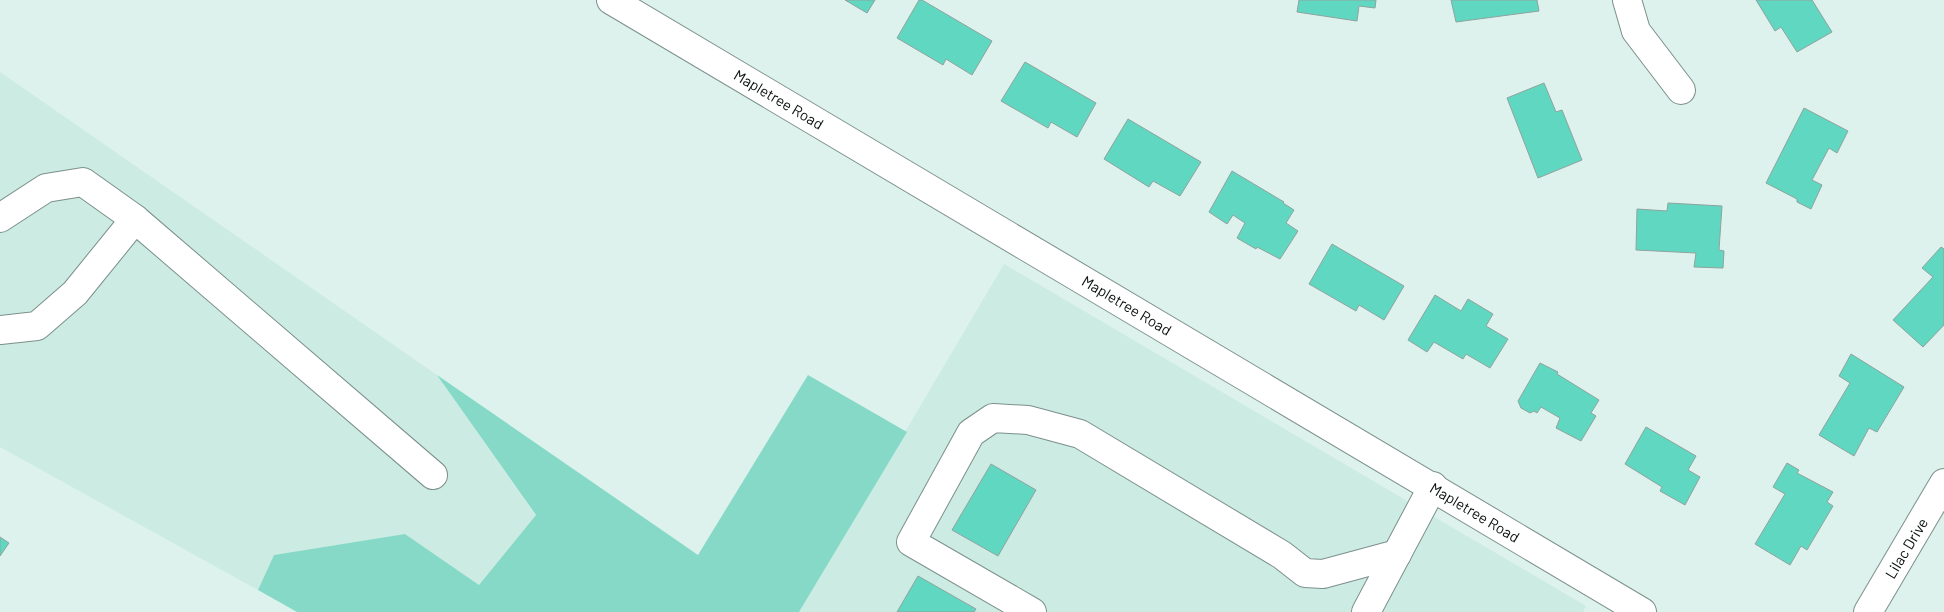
<svg xmlns="http://www.w3.org/2000/svg" width="1944" height="612" font-family="Barlow,sans-serif">
	<rect width="100%" height="100%" fill="#ddf2ed"/>
	<g fill="#ccebe3">
		<path d="M 0,72 L 437,375 L 536,516 L 479,585 L 405,534 L 274,555 L 258,590 L 0,447 Z"/>
		<path d="M 1004,264 L 1586,606 L 1583,612 L 799,612 Z"/>
	</g>
	<path fill="#86d9c7" d="M 437,375 L 698,555 L 808,375 L 907,432 L 799,612 L 297,612 L 258,590 L 274,555 L 405,534 L 479,585 L 536,515 Z"/>
	<g fill="#60d7c0" stroke="#8fa39e">
		<path d="M 845,0 L 875,0 L 867,13 Z"/>
		<path d="M 919,0 L 922,0 L 992,41 L 972,75 L 946,59 L 943,65 L 897,38 Z"/>
		<path d="M 1299,0 L 1376,0 L 1375,8 L 1359,6 L 1357,21 L 1297,12 Z"/>
		<path d="M 1451,0 L 1537,0 L 1539,11 L 1456,22 Z"/>
		<path d="M 1756,0 L 1812,0 L 1832,32 L 1797,52 L 1781,27 L 1775,31 Z"/>
		<path d="M 1025,62 L 1096,103 L 1077,137 L 1051,122 L 1048,128 L 1001,101 Z"/>
		<path d="M 1544,83 L 1556,112 L 1562,110 L 1582,160 L 1538,178 L 1507,98 Z"/>
		<path d="M 1804,108 L 1848,131 L 1837,153 L 1829,148 L 1812,180 L 1822,185 L 1811,209 L 1797,202 L 1797,199 L 1766,183 Z"/>
		<path d="M 1128,119 L 1201,162 L 1180,196 L 1153,181 L 1149,187 L 1104,159 Z"/>
		<path d="M 1232,171 L 1284,202 L 1283,203 L 1294,210 L 1286,223 L 1298,231 L 1280,259 L 1257,247 L 1256,249 L 1237,238 L 1245,223 L 1233,215 L 1227,224 L 1209,212 Z"/>
		<path d="M 1668,203 L 1722,206 L 1719,250 L 1724,251 L 1723,268 L 1694,267 L 1696,253 L 1636,250 L 1637,209 L 1667,211 Z"/>
		<path d="M 1332,244 L 1404,286 L 1384,320 L 1359,305 L 1356,311 L 1309,284 Z"/>
		<path d="M 1941,247 L 1944,249 L 1944,325 L 1923,347 L 1893,320 L 1933,277 L 1922,268 Z"/>
		<path d="M 1435,295 L 1461,311 L 1468,299 L 1493,314 L 1486,326 L 1508,339 L 1490,368 L 1466,354 L 1463,359 L 1434,342 L 1427,352 L 1408,340 Z"/>
		<path d="M 1851,354 L 1904,387 L 1877,432 L 1869,428 L 1854,456 L 1819,435 L 1850,383 L 1839,376 Z"/>
		<path d="M 1540,363 L 1558,372 L 1557,374 L 1599,400 L 1591,413 L 1596,416 L 1581,441 L 1556,428 L 1560,418 L 1541,407 L 1537,413 L 1534,411 L 1530,413 L 1521,408 L 1518,401 Z"/>
		<path d="M 1646,427 L 1696,456 L 1688,470 L 1700,477 L 1685,505 L 1660,491 L 1662,487 L 1625,464 Z"/>
		<path d="M 1787,463 L 1799,470 L 1797,473 L 1833,492 L 1827,502 L 1833,506 L 1807,550 L 1801,546 L 1790,565 L 1755,544 L 1785,494 L 1773,487 Z"/>
		<path d="M 991,464 L 1036,490 L 998,556 L 952,530 Z"/>
		<path d="M 0,537 L 9,543 L 0,556 Z"/>
		<path d="M 918,576 L 976,609 L 974,612 L 897,612 Z"/>
	</g>
	<g fill="none" stroke-linecap="round" stroke-linejoin="round">
		<g stroke="#7c908b" stroke-width="30">
			<g id="minor">
				<path d="M 611,0 L 1642,612"/>
				<path d="M 1627,0 L 1636,31 L 1681,90"/>
				<path d="M 0,218 L 46,188 L 83,182 L 135,219"/>
				<path d="M 0,330 L 37,326 L 75,293 L 135,219 L 433,475"/>
				<path d="M 1032,612 L 911,542 L 971,433 L 993,418 L 1028,420 L 1080,434 L 1282,555 L 1305,573 L 1323,574 L 1397,554"/>
				<path d="M 1366,612 L 1433,486"/>
				<path d="M 1868,612 L 1944,483"/>
			</g>
		</g>
		<use href="#minor" stroke="#fff" stroke-width="28"/>
	</g>
	<g text-anchor="middle" dominant-baseline="central" stroke-width="4.5" stroke-linejoin="round" paint-order="stroke">
		<g font-size="15" fill="#09100e" stroke="#fff">
			<text transform="translate(779 99) rotate(31)">Mapletree Road</text>
			<text transform="translate(1127 305) rotate(31)">Mapletree Road</text>
			<text transform="translate(1475 512) rotate(31)">Mapletree Road</text>
			<text transform="translate(1906 548) rotate(-59)">Lilac Drive</text>
		</g>
	</g>
</svg>
